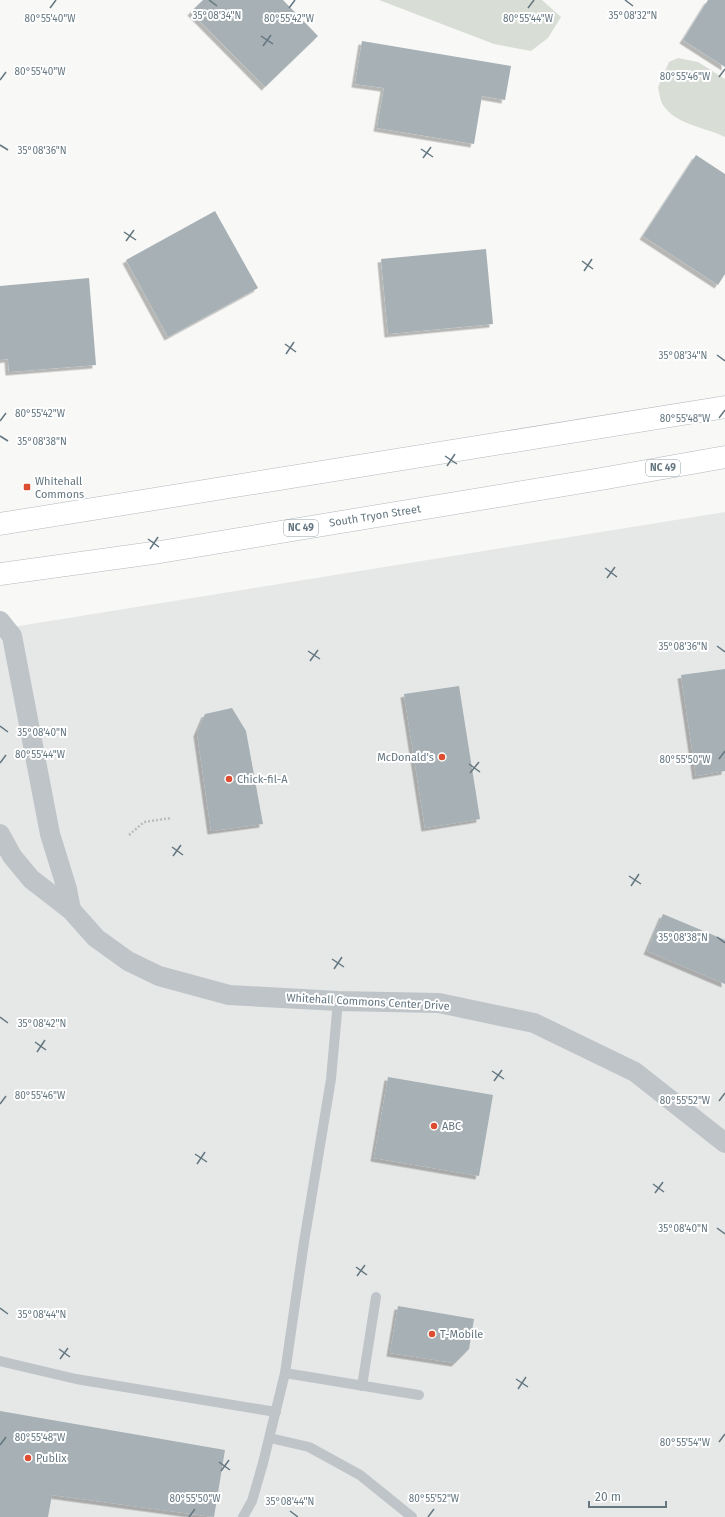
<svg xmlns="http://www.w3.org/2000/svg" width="725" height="1517" font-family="'Fira Sans',sans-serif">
	<defs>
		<filter id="shadow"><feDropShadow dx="-3.5" dy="3.5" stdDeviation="0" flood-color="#0004"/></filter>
	</defs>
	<rect width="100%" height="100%" fill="#f8f8f6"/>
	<path fill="#e6e8e7" d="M 725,512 L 725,1517 L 0,1517 L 0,629 Z"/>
	<g fill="#d8ddd5">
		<path d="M 379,0 L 542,0 L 561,17 L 548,38 L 531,51 L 494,44 Z"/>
		<path d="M 678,58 L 698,62 L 725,79 L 725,137 C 705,127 676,125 663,105 C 660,100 659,92 658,87 L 669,62 Z"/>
	</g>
	<g fill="#a6b0b5" filter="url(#shadow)">
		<path d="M 203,0 L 283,0 L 318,36 L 265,87 L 191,12 Z"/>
		<path d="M 708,0 L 725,0 L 725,67 L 683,40 Z"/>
		<path d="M 362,41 L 511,66 L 505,100 L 482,96 L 474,144 L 377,128 L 384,88 L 355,84 Z"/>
		<path d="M 696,155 L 725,174 L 725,274 L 718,285 L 643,236 Z"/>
		<path d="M 215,211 L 258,288 L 168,337 L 126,260 Z"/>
		<path d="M 486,249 L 493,324 L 388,334 L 381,259 Z"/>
		<path d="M 89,278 L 96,365 L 9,372 L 8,359 L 0,360 L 0,286 Z"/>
		<path d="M 725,669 L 725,771 L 696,776 L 681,675 Z"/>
		<path d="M 459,686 L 480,819 L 425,828 L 404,694 Z"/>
		<path d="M 232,708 L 246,731 L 263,824 L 211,831 L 197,733 L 205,714 Z"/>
		<path d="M 663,914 L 725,940 L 725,984 L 647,951 Z"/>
		<path d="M 388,1077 L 493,1095 L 479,1176 L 374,1158 Z"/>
		<path d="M 398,1306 L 474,1319 L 469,1349 L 455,1363 L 390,1353 Z"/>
		<path d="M 0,1411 L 225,1450 L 214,1517 L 52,1495 L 48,1517 L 0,1517 Z"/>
	</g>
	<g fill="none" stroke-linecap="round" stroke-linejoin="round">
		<g stroke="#b3b9bc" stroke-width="23">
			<g id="primary">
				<path d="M 0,524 L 725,407"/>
				<path d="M 0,574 L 160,552 L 601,479 L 725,457"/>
			</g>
		</g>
		<path stroke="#babdc0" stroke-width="2.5" stroke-dasharray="2 2" stroke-linecap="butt" d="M 129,835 L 144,822 L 171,818"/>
		<g stroke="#bfc4c8" stroke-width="10">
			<path d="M 0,1361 L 76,1379 L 276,1412"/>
			<path d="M 285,1373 L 419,1395"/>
			<path d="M 362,1386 L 376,1297"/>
			<path d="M 270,1438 L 309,1447 L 360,1475 L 412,1517"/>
			<path d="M 243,1517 L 252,1501 L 263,1463 L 285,1373 L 304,1242 L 331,1079 L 338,1001"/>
		</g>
		<g stroke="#bfc4c8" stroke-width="20">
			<path d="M 0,621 L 12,636 L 50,834 L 67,889 L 71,910"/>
			<path d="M 0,834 L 12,856 L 31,879 L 71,910 L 96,938 L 128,961 L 159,976 L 229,995 L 338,1001 L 439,1003 L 534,1023 L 635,1072 L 725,1143"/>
		</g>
		<use href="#primary" stroke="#fff" stroke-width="22"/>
	</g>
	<path fill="none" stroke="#647680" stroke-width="1.5" d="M 209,0 L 217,6M 625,0 L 633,6M 50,8 L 56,0M 289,8 L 295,0M 528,8 L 534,0M 261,36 L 273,44M 263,46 L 271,35M 719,77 L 725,69M 0,80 L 6,72M 0,145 L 8,150M 421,149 L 433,157M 423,158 L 431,147M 124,232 L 136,240M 126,241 L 134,230M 582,261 L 593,269M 584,271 L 592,259M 285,344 L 296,352M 286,354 L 294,342M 717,355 L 725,361M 719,418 L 725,410M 0,421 L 6,413M 0,436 L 8,441M 445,456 L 457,464M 447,466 L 455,454M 148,539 L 159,547M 150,549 L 158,537M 605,568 L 617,577M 607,578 L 615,567M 717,646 L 725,652M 308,651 L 320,659M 310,661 L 318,650M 0,726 L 8,732M 719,759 L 725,751M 0,763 L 6,755M 469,764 L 480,772M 470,773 L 479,762M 172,847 L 183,855M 173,856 L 181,845M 629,876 L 641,884M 631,886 L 639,874M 717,937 L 725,943M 332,959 L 344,967M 334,969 L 342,957M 0,1017 L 8,1023M 35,1042 L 46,1050M 37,1052 L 45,1040M 492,1071 L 504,1079M 494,1081 L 502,1070M 719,1101 L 725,1093M 0,1104 L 6,1096M 195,1154 L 207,1162M 197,1164 L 205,1152M 653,1184 L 664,1192M 655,1193 L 663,1182M 717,1228 L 725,1234M 356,1267 L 367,1275M 357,1276 L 365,1265M 0,1308 L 8,1314M 59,1349 L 70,1357M 60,1359 L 68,1348M 516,1379 L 528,1387M 518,1389 L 526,1377M 719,1442 L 725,1434M 0,1445 L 6,1437M 219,1462 L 230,1470M 221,1471 L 229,1460M 290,1511 L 298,1517M 189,1517 L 195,1509M 428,1517 L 434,1509"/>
	<g fill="#dd4d31" stroke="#fff" stroke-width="1.5">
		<rect x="23" y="483" width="8" height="8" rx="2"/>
		<circle cx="442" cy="757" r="4"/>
		<circle cx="229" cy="779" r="4"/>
		<circle cx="434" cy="1126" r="4"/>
		<circle cx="432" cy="1334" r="4"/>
		<circle cx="28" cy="1458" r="4"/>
	</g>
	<g text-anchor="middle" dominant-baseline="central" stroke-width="4" stroke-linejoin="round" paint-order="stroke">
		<g fill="#fff" stroke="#929fa6" stroke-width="1">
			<rect x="646" y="460" width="34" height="16" rx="3"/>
			<rect x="284" y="520" width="34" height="16" rx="3"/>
		</g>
		<g font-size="10" font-weight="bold" fill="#647680">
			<text x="663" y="468">NC 49</text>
			<text x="301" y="528">NC 49</text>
		</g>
		<g font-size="11" fill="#647680" stroke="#fff" text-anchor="start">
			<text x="35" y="481">Whitehall<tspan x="35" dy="13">Commons</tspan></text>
			<text x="434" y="757" text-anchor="end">McDonald's</text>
			<text x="237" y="779">Chick-fil-A</text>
			<text x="442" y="1126">ABC</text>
			<text x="440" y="1334">T-Mobile</text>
			<text x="36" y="1458">Publix</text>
		</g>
		<g font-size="11" fill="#647680" stroke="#fff">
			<text transform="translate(375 516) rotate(-9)">South Tryon Street</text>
			<text transform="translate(368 1002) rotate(3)">Whitehall Commons Center Drive</text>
		</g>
	</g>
	<g font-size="10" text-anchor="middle" fill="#647680" stroke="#fff" stroke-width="4" stroke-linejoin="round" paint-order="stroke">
		<text x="217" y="19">35°08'34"N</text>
		<text x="633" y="19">35°08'32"N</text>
		<text x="50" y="22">80°55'40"W</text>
		<text x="289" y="22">80°55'42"W</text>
		<text x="528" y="22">80°55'44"W</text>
		<text x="40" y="75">80°55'40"W</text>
		<text x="685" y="80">80°55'46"W</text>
		<text x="42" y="154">35°08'36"N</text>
		<text x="683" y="359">35°08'34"N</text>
		<text x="40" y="417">80°55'42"W</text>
		<text x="685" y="422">80°55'48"W</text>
		<text x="42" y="445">35°08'38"N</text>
		<text x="683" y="650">35°08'36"N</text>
		<text x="42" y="736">35°08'40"N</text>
		<text x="40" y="758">80°55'44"W</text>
		<text x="685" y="763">80°55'50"W</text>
		<text x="683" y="941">35°08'38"N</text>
		<text x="42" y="1027">35°08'42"N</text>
		<text x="40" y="1099">80°55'46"W</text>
		<text x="685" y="1104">80°55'52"W</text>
		<text x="683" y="1232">35°08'40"N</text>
		<text x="42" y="1318">35°08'44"N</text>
		<text x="40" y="1441">80°55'48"W</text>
		<text x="685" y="1446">80°55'54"W</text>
		<text x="195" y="1502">80°55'50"W</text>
		<text x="434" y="1502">80°55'52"W</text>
		<text x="290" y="1505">35°08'44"N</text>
	</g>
	<path d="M589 1501v6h77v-6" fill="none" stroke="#647680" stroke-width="2"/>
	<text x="595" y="1501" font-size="12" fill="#647680" stroke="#ffffff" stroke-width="3" paint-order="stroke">20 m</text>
</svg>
